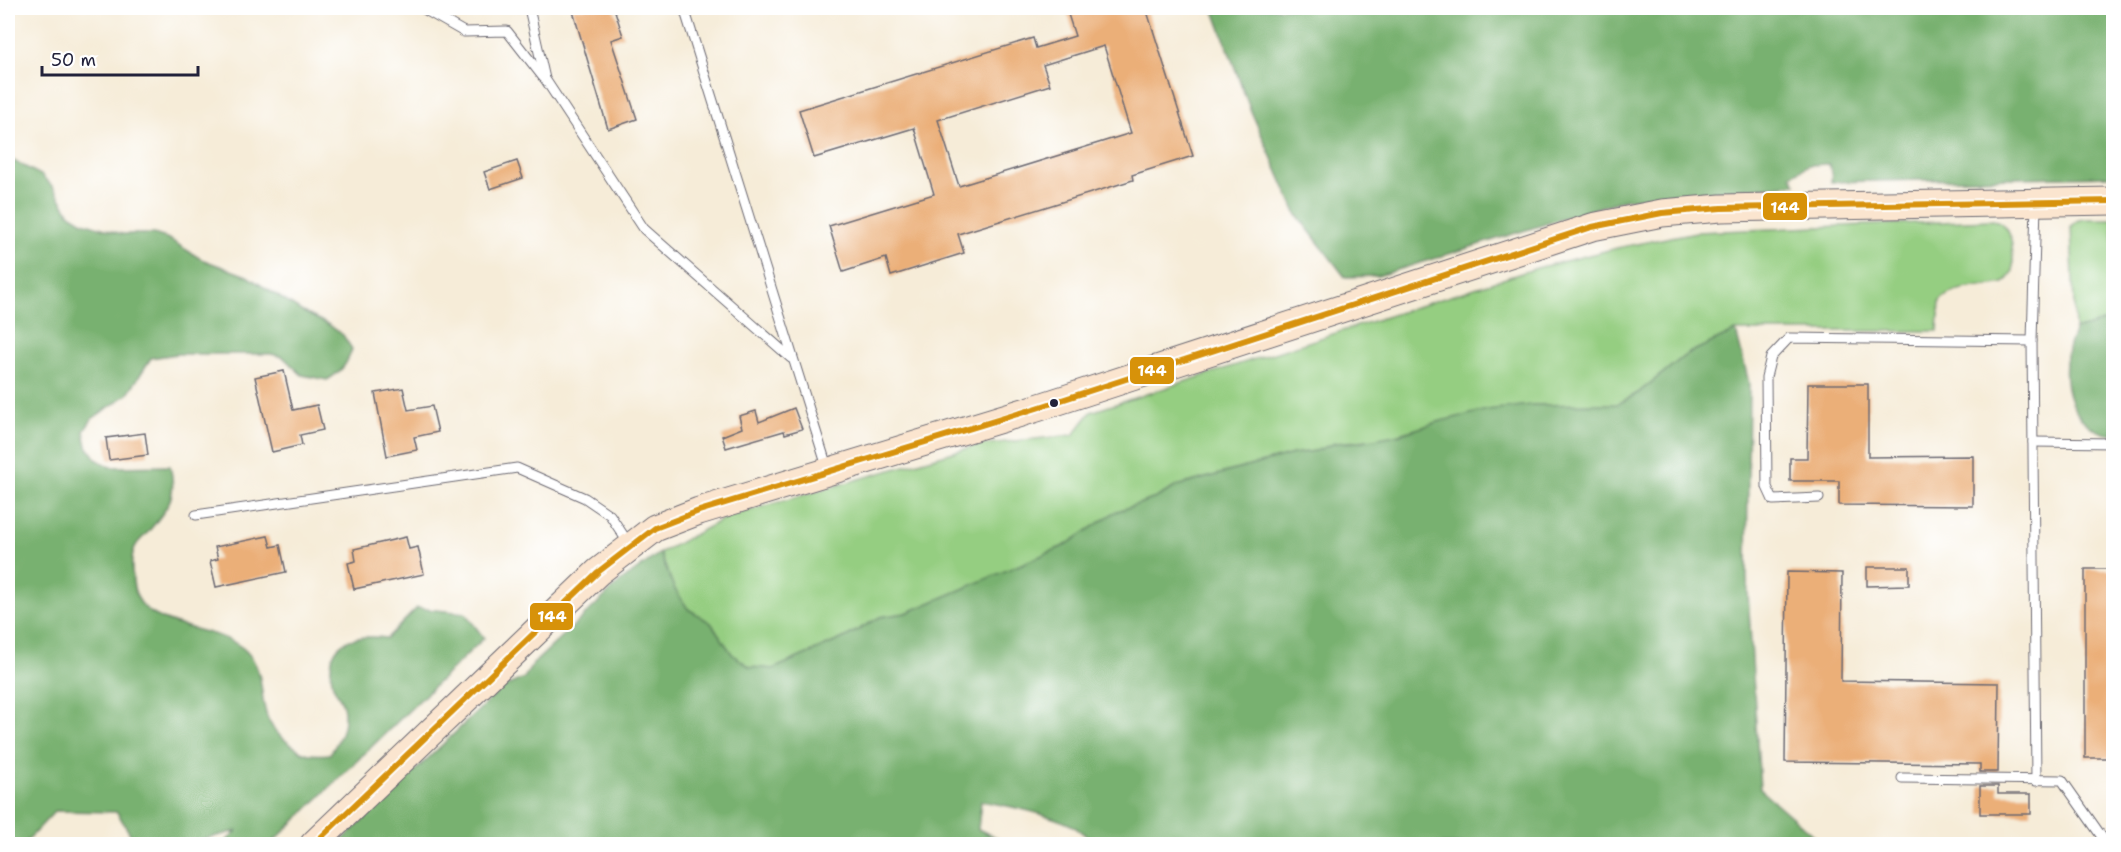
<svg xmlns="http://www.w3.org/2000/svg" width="2121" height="852" font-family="'Shantell Sans',sans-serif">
	<rect width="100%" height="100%" fill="#fff"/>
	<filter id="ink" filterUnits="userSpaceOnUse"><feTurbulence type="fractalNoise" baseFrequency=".0167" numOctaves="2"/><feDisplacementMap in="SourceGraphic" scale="12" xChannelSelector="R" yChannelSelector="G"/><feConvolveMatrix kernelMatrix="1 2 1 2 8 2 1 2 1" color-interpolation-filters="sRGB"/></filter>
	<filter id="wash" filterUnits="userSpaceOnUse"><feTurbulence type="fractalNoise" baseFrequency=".008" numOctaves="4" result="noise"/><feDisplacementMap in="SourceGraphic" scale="24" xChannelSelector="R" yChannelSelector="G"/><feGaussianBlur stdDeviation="1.35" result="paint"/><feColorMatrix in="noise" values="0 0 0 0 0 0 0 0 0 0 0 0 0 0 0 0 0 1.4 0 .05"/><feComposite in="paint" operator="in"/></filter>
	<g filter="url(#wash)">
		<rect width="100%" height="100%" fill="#f6ecd8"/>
		<g fill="#95ce81" stroke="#5c785e" stroke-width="1.5">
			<path d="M 2084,219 L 2113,219 L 2113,321 L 2075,330 L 2071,227 L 2077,221 Z"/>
			<path d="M 1990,220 C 2015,220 2013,254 2013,272 L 2004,283 C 1983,288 1956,284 1940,301 L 1938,331 L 1736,331 L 1687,354 L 1638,393 L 1618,404 L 1531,405 L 1464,416 L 1380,439 L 1335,443 L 1316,451 L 1293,454 L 1177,486 L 1156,498 L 1115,512 L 1064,546 L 906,613 L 880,617 L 846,637 L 773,669 L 750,667 L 732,654 L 711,623 L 688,609 L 674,588 L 660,553 L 727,517 L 978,445 L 1073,435 L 1091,412 L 1537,268 L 1617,248 L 1696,232 Z"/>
		</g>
		<g fill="#78b16f" stroke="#4d6a55" stroke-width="1.5">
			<path d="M 1213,8 L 2113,8 L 2113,176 L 1831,182 L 1832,173 L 1829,164 L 1809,165 L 1791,175 L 1796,184 L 1626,199 L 1378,276 L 1345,277 L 1297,215 L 1250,109 Z"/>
			<path d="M 8,158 L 41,175 L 53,187 L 70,214 L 83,222 L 122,234 L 154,234 L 169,239 L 201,259 L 247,276 L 301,311 L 329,325 L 343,335 L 352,349 C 347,365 341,372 327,380 L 302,375 L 283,357 L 271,354 L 177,354 L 151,358 L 128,394 L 92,419 L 84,431 L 87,446 L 96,459 L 110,467 L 170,466 C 178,496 168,508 149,531 C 143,538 135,543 133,553 C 131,560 132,572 133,580 C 136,635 216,621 246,651 C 273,678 250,714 285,740 C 304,754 305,756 330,754 C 340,739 347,724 343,706 C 341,697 333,691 332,681 C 325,640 353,634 387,638 L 417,608 L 465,613 L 484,638 L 271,844 L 223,844 L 237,831 L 185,844 L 136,844 L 117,812 L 55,811 L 24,844 L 8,844 Z"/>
			<path d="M 2106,321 L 2113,321 L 2113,435 C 2064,428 2056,368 2075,330 Z"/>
			<path d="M 1736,331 L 1749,383 L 1747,577 L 1760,789 L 1823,844 L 1101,844 C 1088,841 1081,829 1069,824 C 1041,812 1010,806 981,801 L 978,829 L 1009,844 L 338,844 L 502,688 L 524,678 L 533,664 L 621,581 L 660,553 L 674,588 L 688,609 L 711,623 L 732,654 L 750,667 L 773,669 L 846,637 L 880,617 L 906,613 L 1064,546 L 1115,512 L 1156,498 L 1177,486 L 1293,454 L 1316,451 L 1335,443 L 1357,442 L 1401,434 L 1441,421 L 1487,410 L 1531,405 L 1618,404 L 1638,393 L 1687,354 Z"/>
		</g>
		<g id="blocks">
			<g fill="#ebaf78" fill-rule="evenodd">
				<path d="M 572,8 L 614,8 L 623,36 L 611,40 L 637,119 L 608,129 Z"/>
				<path d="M 1066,8 L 1146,8 L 1193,156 L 1132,175 L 1133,180 L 958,234 L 964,253 L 891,276 L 886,258 L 843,272 L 829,226 L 934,194 L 914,128 L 814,158 L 799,110 L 1033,38 L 1036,48 L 1075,36 ZM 1104,46 L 1131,133 L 959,186 L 938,120 L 1050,85 L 1043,65 Z"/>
				<path d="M 517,161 L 523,178 L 490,189 L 484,172 Z"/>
				<path d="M 284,371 L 293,410 L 317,405 L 323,430 L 300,435 L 302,445 L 272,452 L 255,377 Z"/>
				<path d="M 1808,384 L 1868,384 L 1868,457 L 1973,456 L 1973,506 L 1839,505 L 1839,481 L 1790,481 L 1790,458 L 1807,458 Z"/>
				<path d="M 403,388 L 408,410 L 432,406 L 438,432 L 414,437 L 417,450 L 387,456 L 375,393 Z"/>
				<path d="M 794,408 L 802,429 L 785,434 L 784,431 L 726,448 L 722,436 L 742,428 L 739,416 L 756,411 L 759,422 Z"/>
				<path d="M 145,433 L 148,455 L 109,460 L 106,438 Z"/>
				<path d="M 268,536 L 271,547 L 280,545 L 286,572 L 216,587 L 210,561 L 218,559 L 215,547 Z"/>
				<path d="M 406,537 L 409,549 L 418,547 L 424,574 L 354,589 L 348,563 L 356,561 L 354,549 Z"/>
				<path d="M 1867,567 L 1909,567 L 1909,585 L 1867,586 Z"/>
				<rect x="2085" y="569" width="29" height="189"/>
				<path d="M 1787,572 L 1842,573 L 1841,681 L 1999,683 L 1998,772 L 1980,772 L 1980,764 L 1785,762 Z"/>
				<path d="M 1980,786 L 1998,786 L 1998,794 L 2031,794 L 2031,814 L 1980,814 Z"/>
			</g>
		</g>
	</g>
	<g filter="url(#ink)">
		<use href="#blocks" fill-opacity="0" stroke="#6c6972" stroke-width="1.5"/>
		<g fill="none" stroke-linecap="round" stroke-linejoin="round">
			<g stroke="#6c6972" stroke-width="11">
				<g id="service">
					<path d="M 422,8 L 464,32 L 507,31 L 543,77"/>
					<path d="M 529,8 L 545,79 L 644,229 L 791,358"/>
					<path d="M 684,8 L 828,470"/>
					<path d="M 2033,442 L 2114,443"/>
					<path d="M 1819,498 L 1773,500 L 1767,487 L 1766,377 L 1771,357 L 1789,338 L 2032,341"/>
					<path d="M 196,515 L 517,468 L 585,498 L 610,515 L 629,544"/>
					<path d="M 1902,778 L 2062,780 L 2102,837 L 2102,844"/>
					<path d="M 2036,781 L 2032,341 L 2036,205"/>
				</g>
			</g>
			<g stroke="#6c6972" stroke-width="29">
				<path id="secondary" d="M 314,844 L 598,572 L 655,528 L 699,511 L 1037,408 L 1592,227 L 1662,213 L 1721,208 L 2114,201"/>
			</g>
			<use href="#service" stroke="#fff" stroke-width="9"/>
			<use href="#secondary" stroke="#fbe5cf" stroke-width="27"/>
			<g stroke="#fff" stroke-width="10">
				<path id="bus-1" d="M 314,844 L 598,572 L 655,528 L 699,511 L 1037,408 L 1592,227 L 1662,213 L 1721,208 L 2114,201"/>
			</g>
			<use href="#bus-1" stroke="#d79209" stroke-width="6"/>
		</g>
	</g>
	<circle fill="#22223b" stroke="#fff" stroke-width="2" cx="1054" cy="403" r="5"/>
	<g stroke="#fff" stroke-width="2">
		<rect x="1762" y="192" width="46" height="29" rx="6" fill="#d79209"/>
		<rect x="1129" y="356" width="46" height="29" rx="6" fill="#d79209"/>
		<rect x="529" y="602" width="45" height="29" rx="6" fill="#d79209"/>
	</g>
	<g font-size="16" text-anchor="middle" font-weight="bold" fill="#fff">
		<text x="1785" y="213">144</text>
		<text x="1152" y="376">144</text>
		<text x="552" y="622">144</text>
	</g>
	<rect width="2121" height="852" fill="none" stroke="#fff" stroke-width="30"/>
	<path d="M42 66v9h156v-9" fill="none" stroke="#22223b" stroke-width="3"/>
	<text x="51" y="66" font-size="18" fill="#22223b" stroke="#ffffff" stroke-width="4.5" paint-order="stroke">50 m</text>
</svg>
